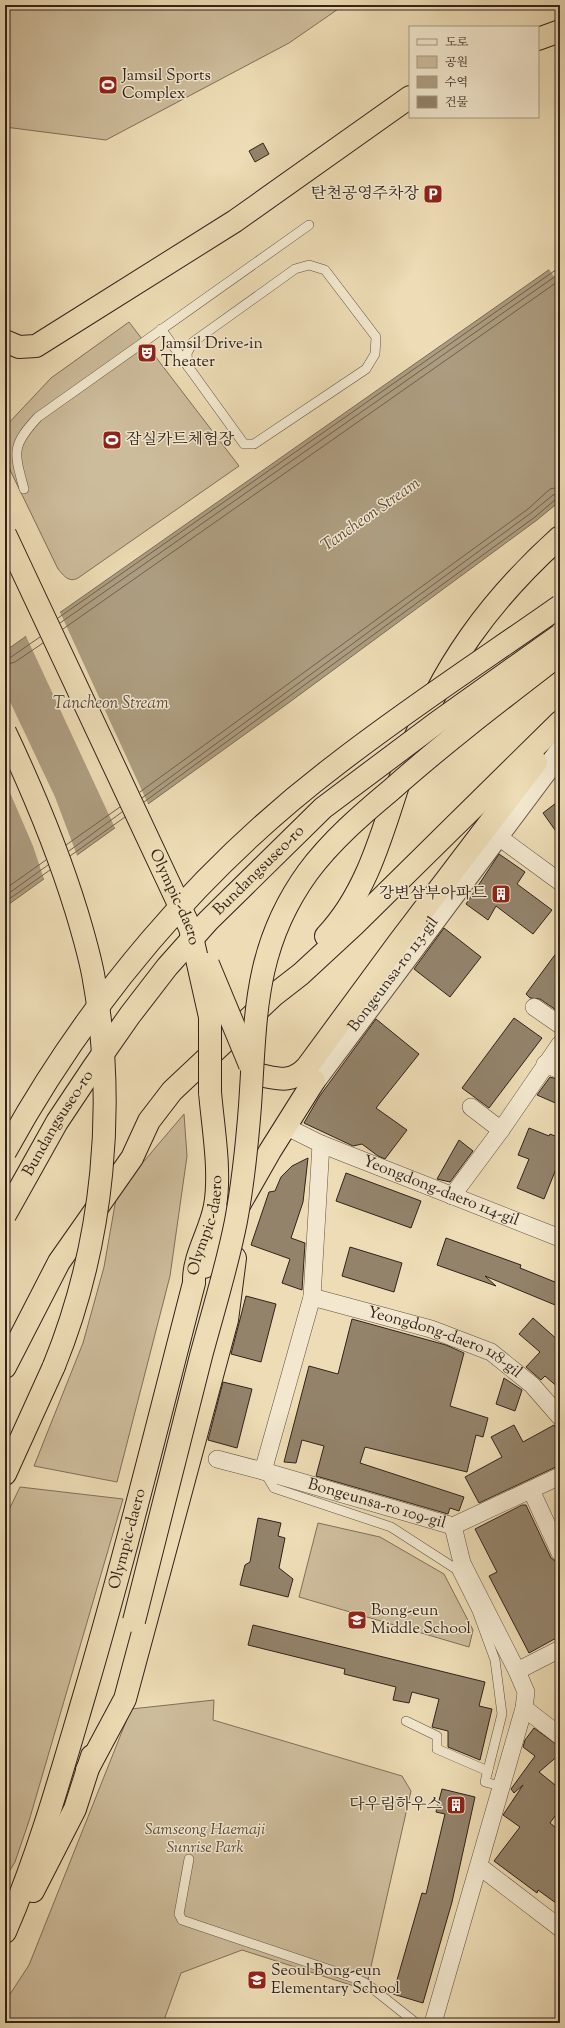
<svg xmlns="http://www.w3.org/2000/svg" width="565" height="2028" font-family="'Sorts Mill Goudy','Noto Serif KR',serif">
	<rect width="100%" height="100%" fill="#eddcb5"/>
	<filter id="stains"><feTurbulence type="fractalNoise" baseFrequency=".005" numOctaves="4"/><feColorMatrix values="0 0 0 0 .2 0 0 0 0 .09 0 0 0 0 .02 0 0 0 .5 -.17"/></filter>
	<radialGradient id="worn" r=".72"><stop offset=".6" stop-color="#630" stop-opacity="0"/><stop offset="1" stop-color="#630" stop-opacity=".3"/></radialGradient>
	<g fill="#cdbc9b" stroke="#806f5a">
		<path d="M 5,5 L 344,5 L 289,43 L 106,140 L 5,127 Z"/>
		<path d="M 129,322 L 239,466 L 78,578 C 69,583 64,576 58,569 L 11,472 L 5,455 L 5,427 L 51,378 Z"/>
		<path d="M 184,1114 L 187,1156 L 170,1276 L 117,1482 L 34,1466 L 83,1343 L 104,1267 L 117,1193 Z"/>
		<path d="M 20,1487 L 123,1499 L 29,1821 L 15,1862 L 5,1878 L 5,1518 Z"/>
		<path d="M 318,1523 L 380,1537 L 444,1574 L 473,1630 L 469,1647 L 299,1597 Z"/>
		<path d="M 214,1700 L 213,1720 L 402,1776 L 411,1791 L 367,1984 L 363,1992 L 357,1987 L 242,1950 L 181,1973 L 163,2023 L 5,2023 L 5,2002 L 29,1965 L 131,1709 Z"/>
	</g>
	<path fill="#ad9d80" stroke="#7c6c57" d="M 560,262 L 560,501 L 537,520 L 287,704 L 5,907 L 5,651 Z"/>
	<g fill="#eddcb5">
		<path d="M 560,260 L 560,285 L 548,268 Z"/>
		<path d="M 59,610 L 149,806 L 116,830 L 25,634 Z"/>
		<path d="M 5,691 L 55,797 L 78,858 L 45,882 L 33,846 L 5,781 Z"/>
	</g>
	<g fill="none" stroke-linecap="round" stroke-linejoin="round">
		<g stroke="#70604d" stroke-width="1">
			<path d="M 58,618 L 560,267"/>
			<path d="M 60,623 L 560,273"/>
			<path d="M 63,629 L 560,280"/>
			<path d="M 5,659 L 11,657 L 40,637"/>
			<path d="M 5,665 L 15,662 L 43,643"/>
			<path d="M 140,792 L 528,509 L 550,489 L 560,487"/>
			<path d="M 142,798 L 531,513 L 553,495 L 560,493"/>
			<path d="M 144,802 L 535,517 L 556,499 L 560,498"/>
			<path d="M 66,845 L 120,807"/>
			<path d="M 69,851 L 122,812"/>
			<path d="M 70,856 L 125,817"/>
			<path d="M 5,889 L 46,860"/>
			<path d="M 5,896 L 48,865"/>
			<path d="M 5,902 L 50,870"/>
		</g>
	</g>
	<g fill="#93836b" stroke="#32221a">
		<path d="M 263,143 L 269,154 L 255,162 L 249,151 Z"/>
		<path d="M 560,800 L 560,837 L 543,813 Z"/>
		<path d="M 499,854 L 525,872 L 517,884 L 552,910 L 533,934 L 496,906 L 488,920 L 466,904 Z"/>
		<path d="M 444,928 L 481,957 L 450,997 L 414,969 Z"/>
		<path d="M 560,948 L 560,1005 L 556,1010 L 540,999 L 530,998 L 526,994 Z"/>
		<path d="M 514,1018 L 542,1038 L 489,1108 L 462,1088 Z"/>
		<path d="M 376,1019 L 419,1054 L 376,1108 L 407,1130 L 385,1159 L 378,1156 L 362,1144 L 353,1146 L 304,1123 L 319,1097 Z"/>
		<path d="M 550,1077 L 560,1080 L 560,1105 L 537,1095 Z"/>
		<path d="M 529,1128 L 549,1136 L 550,1134 L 560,1138 L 560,1170 L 556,1169 L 544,1199 L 517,1188 L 529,1159 L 518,1155 Z"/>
		<path d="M 459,1140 L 473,1151 L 450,1182 L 437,1179 Z"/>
		<path d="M 308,1158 L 303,1202 L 291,1238 L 305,1243 L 302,1290 L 282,1283 L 290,1259 L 251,1245 L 269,1192 L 275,1191 L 281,1177 L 292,1166 Z"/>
		<path d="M 346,1173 L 421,1201 L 411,1228 L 336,1201 Z"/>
		<path d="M 446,1238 L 521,1265 L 520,1268 L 560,1284 L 560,1307 L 485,1276 L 496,1286 L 437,1265 Z"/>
		<path d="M 350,1247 L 402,1263 L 394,1292 L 342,1276 Z"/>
		<path d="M 246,1296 L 276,1304 L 261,1362 L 231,1354 Z"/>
		<path d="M 533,1318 L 560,1342 L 560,1389 L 545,1376 L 541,1380 L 526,1367 L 540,1352 L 519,1334 Z"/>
		<path d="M 352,1319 L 446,1345 L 464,1353 L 450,1406 L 488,1418 L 483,1437 L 476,1435 L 467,1472 L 365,1447 L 360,1463 L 464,1497 L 459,1511 L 450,1508 L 448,1514 L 316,1476 L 324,1446 L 302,1440 L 296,1463 L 284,1462 L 309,1366 L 338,1374 Z"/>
		<path d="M 504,1378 L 522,1390 L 515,1411 L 496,1404 Z"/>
		<path d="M 223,1382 L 252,1389 L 237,1448 L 208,1440 Z"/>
		<path d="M 514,1425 L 523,1442 L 554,1425 L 560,1436 L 560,1465 L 479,1503 L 465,1477 L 502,1457 L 491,1437 Z"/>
		<path d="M 522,1505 L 526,1505 L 551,1558 L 555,1561 L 560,1563 L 560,1636 L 529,1653 L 489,1576 L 497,1572 L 475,1529 Z"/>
		<path d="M 258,1518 L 281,1523 L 278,1536 L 285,1538 L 279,1568 L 293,1579 L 288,1597 L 240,1585 L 245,1565 L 250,1562 Z"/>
		<path d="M 253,1625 L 485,1682 L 479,1706 L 492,1709 L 480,1760 L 448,1747 L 448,1731 L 432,1727 L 439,1699 L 412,1692 L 409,1703 L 393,1700 L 396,1687 L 344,1674 L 345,1669 L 248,1645 Z"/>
		<path d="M 534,1728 L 560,1747 L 560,1754 L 539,1772 L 560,1789 L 560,1809 L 550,1823 L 560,1831 L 560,1906 L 538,1890 L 537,1893 L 494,1861 L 520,1827 L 503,1815 L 523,1785 L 514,1793 L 511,1789 L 535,1756 L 523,1747 L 525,1740 Z"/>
		<path d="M 442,1789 L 475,1797 L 452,1902 L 423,2003 L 393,1994 L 422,1893 L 426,1894 L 445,1814 L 436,1812 Z"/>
	</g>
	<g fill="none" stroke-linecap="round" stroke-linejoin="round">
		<g stroke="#615041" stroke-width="10">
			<g id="service">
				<path d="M 161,329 L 244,444 L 254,444 L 366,369 L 375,354 L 376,337 L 325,270 L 309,265 L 295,269 L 193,342 L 187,353 L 188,367"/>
				<path d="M 24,489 C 14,452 11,446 38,417 L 309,225"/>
				<path d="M 265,1473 L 274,1488 L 391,1527 L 456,1569 L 477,1611 L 495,1660 L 502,1714 L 485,1782 L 500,1786"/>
				<path d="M 406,1721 L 437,1736 L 437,1749 L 488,1771"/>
				<path d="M 189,1859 L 179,1914 L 182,1920 L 357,1979 L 367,1984 L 416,2023"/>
			</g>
		</g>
		<g stroke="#615041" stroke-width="18">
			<g id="minor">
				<path d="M 496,835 L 560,882"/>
				<path d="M 534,1007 L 560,1025"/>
				<path d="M 545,1064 L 560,1070"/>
				<path d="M 471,1107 L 501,1130"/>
				<path id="s1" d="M 285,1126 L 321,1144 L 560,1238"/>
				<path d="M 452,1196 L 501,1130 L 560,1044"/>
				<path id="s2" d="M 312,1297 L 431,1329 L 491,1352 L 532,1385 L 560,1417"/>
				<path id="s3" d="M 217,1459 L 263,1471 L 453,1526 L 560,1476"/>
				<path d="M 263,1471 L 312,1297 L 321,1144"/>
				<path d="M 531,1490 L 560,1553"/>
				<path d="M 517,1671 L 560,1649"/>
				<path d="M 524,1708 L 560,1736"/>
				<path d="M 479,1866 L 560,1928"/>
				<path d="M 433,2023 L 524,1708 L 526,1692 L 517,1671 L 462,1563 L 453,1526"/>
			</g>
		</g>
		<g stroke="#615041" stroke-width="24">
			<g id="tertiary">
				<path id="s4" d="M 314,1081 L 560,752"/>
			</g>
		</g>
		<g stroke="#32221a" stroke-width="24">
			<g id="trunk">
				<path d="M 538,39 L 560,31"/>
				<path d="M 5,341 L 19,347 L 36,346 L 235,221 L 410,97"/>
				<path d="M 326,936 C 372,888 386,816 408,756 C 441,667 490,600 560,537"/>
				<path d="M 253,1074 C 276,1077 289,1086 307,1067 L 399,942 L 536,762"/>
				<path d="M 204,1267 L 270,1151 L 314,1081"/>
				<path d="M 5,1367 L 59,1262 L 132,1158 L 149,1121 L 172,1091 L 274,995 L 301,974 L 354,925 L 560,722"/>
				<path d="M 5,1474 L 54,1366"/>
				<path d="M 87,1770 L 125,1699 L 227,1320 L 235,1258"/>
				<path d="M 33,1891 L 75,1809 L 92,1756"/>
				<path id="s5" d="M 5,1932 C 36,1861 58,1785 80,1710 C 122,1569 157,1426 194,1283 C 193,1256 210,1233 215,1206 C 221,1171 213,1128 210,1092"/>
			</g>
		</g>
		<use href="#service" stroke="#f3e8cf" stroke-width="9"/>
		<use href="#minor" stroke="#f3e8cf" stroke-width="17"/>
		<use href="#tertiary" stroke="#f3e8cf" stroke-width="22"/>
		<use href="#trunk" stroke="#eddcb5" stroke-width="22"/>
		<g stroke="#32221a" stroke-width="24" stroke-linecap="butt">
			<g id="trunk-bridge">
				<path id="s6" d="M 5,534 L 190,928 L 210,1017 L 210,1092"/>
				<path d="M 5,732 C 33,791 58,851 77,913 C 83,933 89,954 93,974 C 117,1104 104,1243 54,1366"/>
				<path d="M 208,964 L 250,1065"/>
				<path d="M 5,1152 C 87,1002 200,868 337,764 C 409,708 486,658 560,606"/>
				<path id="s7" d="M 5,1215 L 57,1122 L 93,1068 L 130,1015 L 167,967 L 208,921 L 323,808 L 435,724 L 560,635"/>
				<path d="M 134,1621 C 157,1532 179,1444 201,1356 C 213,1311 227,1267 236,1221 C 243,1183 247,1145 250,1106 C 256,1018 253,948 308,872 C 331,841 361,815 391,790 C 445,742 503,698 560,654"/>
			</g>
		</g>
		<use href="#trunk-bridge" stroke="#eddcb5" stroke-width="22"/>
	</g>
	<defs>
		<g id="stadium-square" transform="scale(1)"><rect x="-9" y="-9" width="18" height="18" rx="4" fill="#8f2418" stroke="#f3e8cf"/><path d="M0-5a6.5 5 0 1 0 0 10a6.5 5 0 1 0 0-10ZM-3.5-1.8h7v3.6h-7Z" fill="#fff"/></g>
		<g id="parking-square" transform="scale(1)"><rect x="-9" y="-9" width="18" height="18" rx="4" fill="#8f2418" stroke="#f3e8cf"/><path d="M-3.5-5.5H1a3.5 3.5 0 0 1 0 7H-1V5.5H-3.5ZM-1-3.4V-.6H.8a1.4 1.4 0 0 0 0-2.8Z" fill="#fff"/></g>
		<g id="theatre-square" transform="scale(1)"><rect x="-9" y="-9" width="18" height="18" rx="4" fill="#8f2418" stroke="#f3e8cf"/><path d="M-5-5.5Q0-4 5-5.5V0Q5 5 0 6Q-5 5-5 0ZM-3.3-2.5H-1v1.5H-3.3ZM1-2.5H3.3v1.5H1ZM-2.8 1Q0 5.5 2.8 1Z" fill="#fff"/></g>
		<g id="building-square" transform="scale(1)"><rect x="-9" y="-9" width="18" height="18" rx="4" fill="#8f2418" stroke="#f3e8cf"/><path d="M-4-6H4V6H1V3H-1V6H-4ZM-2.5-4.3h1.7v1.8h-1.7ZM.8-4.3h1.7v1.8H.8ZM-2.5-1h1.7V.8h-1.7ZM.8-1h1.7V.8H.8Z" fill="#fff"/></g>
		<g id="school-square" transform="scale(1)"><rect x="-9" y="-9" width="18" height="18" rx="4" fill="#8f2418" stroke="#f3e8cf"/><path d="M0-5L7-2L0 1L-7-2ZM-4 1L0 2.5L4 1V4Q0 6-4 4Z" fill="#fff"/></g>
	</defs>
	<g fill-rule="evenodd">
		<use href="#stadium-square" x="108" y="85"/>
		<use href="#parking-square" x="433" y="194"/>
		<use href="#theatre-square" x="147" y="353"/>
		<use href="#stadium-square" x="112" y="440"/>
		<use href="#building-square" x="501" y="894"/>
		<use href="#school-square" x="357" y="1620"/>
		<use href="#building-square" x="456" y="1805"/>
		<use href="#school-square" x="257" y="1980"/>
	</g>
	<g text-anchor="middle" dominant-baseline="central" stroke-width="3" stroke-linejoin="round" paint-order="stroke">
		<g font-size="16" fill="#32221a" stroke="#f3e8cf" text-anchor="start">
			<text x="122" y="76">Jamsil Sports<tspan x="122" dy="18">Complex</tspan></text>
			<text x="419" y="194" text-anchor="end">탄천공영주차장</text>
			<text x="161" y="344">Jamsil Drive-in<tspan x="161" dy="18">Theater</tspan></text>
			<text x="126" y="440">잠실카트체험장</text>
			<text x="487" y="894" text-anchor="end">강변삼부아파트</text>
			<text x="371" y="1611">Bong-eun<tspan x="371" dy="18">Middle School</tspan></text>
			<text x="442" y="1805" text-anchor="end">다우림하우스</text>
			<text x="271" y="1971">Seoul Bong-eun<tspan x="271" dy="18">Elementary School</tspan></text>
		</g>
		<g font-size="16" fill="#32221a" stroke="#f3e8cf">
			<text stroke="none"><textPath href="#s7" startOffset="430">Bundangsuseo-ro</textPath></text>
			<text stroke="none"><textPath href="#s6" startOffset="401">Olympic-daero</textPath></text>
			<text stroke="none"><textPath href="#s4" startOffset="133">Bongeunsa-ro 113-gil</textPath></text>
			<text stroke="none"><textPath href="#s7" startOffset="106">Bundangsuseo-ro</textPath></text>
			<text stroke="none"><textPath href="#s1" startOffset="169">Yeongdong-daero 114-gil</textPath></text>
			<text stroke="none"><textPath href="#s5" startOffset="736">Olympic-daero</textPath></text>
			<text stroke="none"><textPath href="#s2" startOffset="141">Yeongdong-daero 118-gil</textPath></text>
			<text stroke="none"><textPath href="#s3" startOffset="166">Bongeunsa-ro 109-gil</textPath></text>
			<text stroke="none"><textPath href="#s5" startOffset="412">Olympic-daero</textPath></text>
		</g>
		<g font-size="16" font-style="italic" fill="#59483a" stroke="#f3e8cf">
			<text x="205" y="1830">Samseong Haemaji<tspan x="205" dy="18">Sunrise Park</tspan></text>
		</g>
		<g font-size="17" font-style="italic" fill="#5d4d3e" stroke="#f3e8cf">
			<text transform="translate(371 515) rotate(-35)">Tancheon Stream</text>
			<text x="111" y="704">Tancheon Stream</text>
		</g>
	</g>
	<rect width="565" height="2028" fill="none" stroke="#eddcb5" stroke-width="20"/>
	<rect x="6" y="6" width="553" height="2016" fill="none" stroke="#32221a" stroke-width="2"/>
	<rect x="10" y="10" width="545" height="2008" fill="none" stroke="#32221a"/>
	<rect x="409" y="26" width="130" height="92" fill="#f3e8cf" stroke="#a69987"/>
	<rect x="417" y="39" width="20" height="6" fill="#f3e8cf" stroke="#a69987"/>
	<text x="445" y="46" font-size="12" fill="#32221a">도로</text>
	<rect x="417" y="56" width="20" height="12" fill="#cdbc9b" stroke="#a69987"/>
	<text x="445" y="66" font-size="12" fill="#32221a">공원</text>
	<rect x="417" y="76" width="20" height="12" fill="#ad9d80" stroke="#a69987"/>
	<text x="445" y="86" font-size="12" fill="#32221a">수역</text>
	<rect x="417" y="96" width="20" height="12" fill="#93836b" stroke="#a69987"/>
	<text x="445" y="106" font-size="12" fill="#32221a">건물</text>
	<rect width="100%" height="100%" filter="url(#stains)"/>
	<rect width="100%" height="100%" fill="url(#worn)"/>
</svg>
